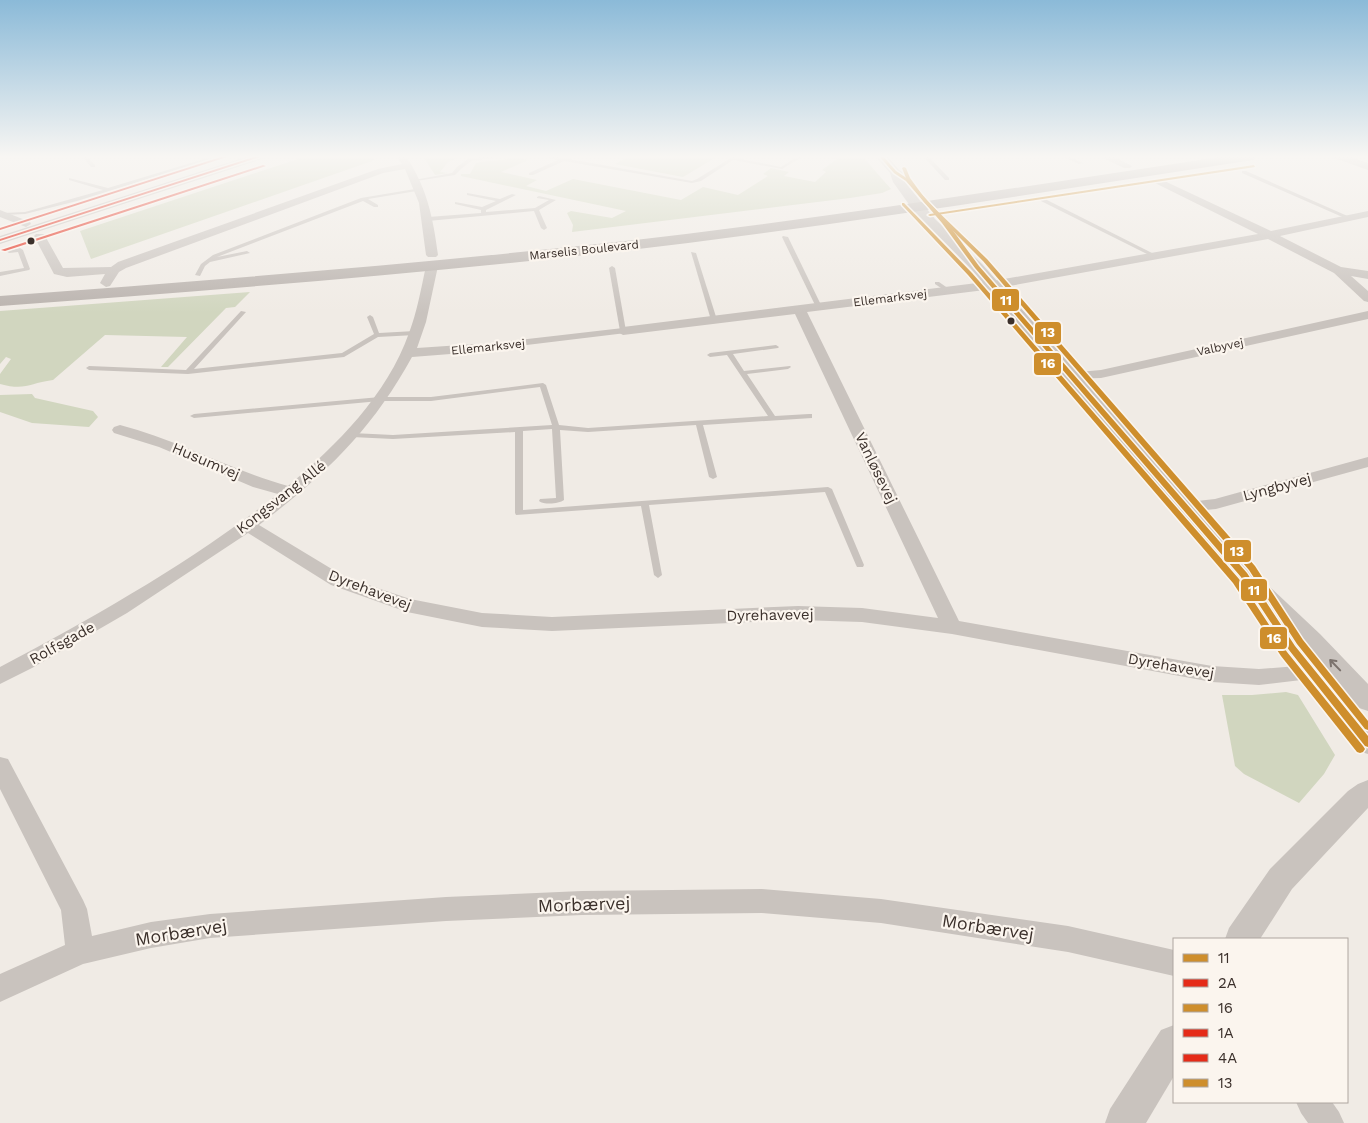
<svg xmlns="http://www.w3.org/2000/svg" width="1368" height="1123" font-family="'Work Sans',sans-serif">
	<rect width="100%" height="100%" fill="#f0ebe5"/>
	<g fill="#d1d6bf">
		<path d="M 307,156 L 372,156 L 375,160 L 91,259 L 80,231 Z"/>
		<path d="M 423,156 L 463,156 L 448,162 L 440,172 L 448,173 L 435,175 Z"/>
		<path d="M 630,156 L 718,156 L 683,177 L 615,164 Z"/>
		<path d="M 822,156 L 862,156 L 891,189 L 882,193 L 850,198 L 572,232 L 573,225 L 567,213 L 571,211 L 612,218 L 626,211 L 461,176 L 461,174 L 470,174 L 476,163 L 480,162 L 519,158 L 528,160 L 501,172 L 537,180 L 526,186 L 546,191 L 573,179 L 681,200 L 703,187 L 738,195 L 768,176 L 763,174 L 771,168 L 789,172 L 784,176 L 815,182 L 826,172 L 822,170 L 837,159 Z"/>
		<path d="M 250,292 L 235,307 L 226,308 L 168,367 L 161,367 L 187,337 L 105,335 L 53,380 C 29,383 26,391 0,384 L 0,374 L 11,359 L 6,357 L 0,364 L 0,311 Z"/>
		<path d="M 32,394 L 35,398 L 93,411 L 98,417 L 89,427 L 32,423 L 0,412 L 0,395 Z"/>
		<path d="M 1286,692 L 1298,695 L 1335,755 L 1324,774 L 1299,803 L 1244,774 L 1235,766 L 1222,695 L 1252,695 Z"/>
	</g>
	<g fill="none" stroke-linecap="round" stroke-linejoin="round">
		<g fill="#c9c3be" fill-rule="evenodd">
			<path d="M 82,156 L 86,156 L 95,165 L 95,167 L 91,167 Z"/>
			<path d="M 214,156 L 221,156 L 77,201 L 25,214 L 3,215 L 1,214 L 3,213 L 25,212 L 103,190 L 69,180 L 69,178 L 108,188 Z"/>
			<path d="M 485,156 L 504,156 L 471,161 L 461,169 L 455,175 L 416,181 L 414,180 L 452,173 L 457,167 L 468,159 Z"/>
			<path d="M 542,156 L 552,156 L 692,181 L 697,179 L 734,156 L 739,156 L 736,158 L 781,167 L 798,156 L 803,156 L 782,169 L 733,160 L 701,181 L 692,183 L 564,161 L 533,175 L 529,175 L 529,173 L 558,160 Z"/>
			<path d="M 923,156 L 928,156 L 949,178 L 949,180 L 945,180 Z"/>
			<path d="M 1061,156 L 1067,156 L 1083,163 L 1079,164 Z"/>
			<path d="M 1242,171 L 1246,171 L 1352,218 L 1347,219 L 1242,173 Z"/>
			<path d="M 421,188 L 423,188 L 423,190 L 368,199 L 378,205 L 378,207 L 374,207 L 363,201 L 217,257 L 247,251 L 250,253 L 210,262 L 205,266 L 200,276 L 195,275 L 201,264 L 213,255 L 361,198 Z"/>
			<path d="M 467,193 L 500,199 L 512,194 L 516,195 L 486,210 L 486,212 L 535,208 L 549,200 L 537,198 L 537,197 L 539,196 L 556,200 L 539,210 L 547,228 L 544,230 L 541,228 L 534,211 L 428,221 L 425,219 L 428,217 L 481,213 L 481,210 L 455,204 L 455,202 L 482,207 L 496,201 L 467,195 Z"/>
			<path d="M 1041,199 L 1045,199 L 1158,256 L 1153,257 L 1041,201 Z"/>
			<path d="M 783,236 L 788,237 L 822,307 L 821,308 L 816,307 L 782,237 Z"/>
			<path d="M 20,248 L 23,250 L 30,269 L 29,270 L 0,276 L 0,272 L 24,268 L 18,252 L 9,253 L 6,251 Z"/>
			<path d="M 691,252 L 696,253 L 717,320 L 716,321 L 711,320 Z"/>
			<path d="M 612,266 L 615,268 L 626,331 L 623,333 L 620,331 L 609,268 Z"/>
			<path d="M 935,282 L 939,282 L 952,291 L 947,292 L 935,284 Z"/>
			<path d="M 241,311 L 246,312 L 194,369 L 342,353 L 374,334 L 367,317 L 370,315 L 373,317 L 379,333 L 415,331 L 418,333 L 415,335 L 378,337 L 344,357 L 188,374 L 89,370 L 86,368 L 89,366 L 186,370 Z"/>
			<path d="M 776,345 L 779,347 L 778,348 L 733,354 L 744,371 L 790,366 L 791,367 L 788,369 L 747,374 L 775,416 L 809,414 L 812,414 L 812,418 L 703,425 L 717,477 L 713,479 L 709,477 L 696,425 L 588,432 L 560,430 L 564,500 C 559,504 544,505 539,501 L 540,499 L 556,498 L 552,429 L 523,431 L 523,510 L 828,487 L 832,489 L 864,565 L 863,567 L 857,567 L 856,565 L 825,492 L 649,505 L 662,575 L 658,578 L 654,575 L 641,506 L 516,515 L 515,513 L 515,432 L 393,439 L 352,437 L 348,435 L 352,433 L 393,435 L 552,425 L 540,387 L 431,401 L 380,401 L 194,418 L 190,416 L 194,414 L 380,397 L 431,397 L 543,383 L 546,385 L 559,425 L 588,428 L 768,416 L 727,355 L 710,357 L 707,355 L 710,353 Z"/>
		</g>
		<path fill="#c9c3be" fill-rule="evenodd" d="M 623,328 L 628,331 L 626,333 L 476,351 L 471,348 L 476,345 Z"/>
		<g fill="#c9c3be" fill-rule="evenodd">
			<path d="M 396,156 L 406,156 C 427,188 433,217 438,255 L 436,257 L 428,257 L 426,255 L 419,203 L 405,169 L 383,173 L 126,268 L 119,272 L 110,286 L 106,287 L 100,283 L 105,274 L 67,277 L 54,274 L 34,236 L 36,234 L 44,234 L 63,268 L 111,267 L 118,262 L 378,169 L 402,164 Z"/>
			<path d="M 1099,156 L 1112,156 L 1132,166 L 1130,168 L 1124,168 Z"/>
			<path d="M 1158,178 L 1271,231 L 1368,211 L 1368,217 L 1280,236 L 1341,267 L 1368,271 L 1368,279 L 1351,276 L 1368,291 L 1368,302 L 1364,301 L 1334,273 L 1268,239 L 993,289 L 807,312 L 959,621 L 1212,666 L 1259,669 L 1310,665 L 1318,668 L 1321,673 L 1318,678 L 1259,685 L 1212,682 L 952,634 L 862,622 L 798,620 L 552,631 L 482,627 L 407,612 L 331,585 L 248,533 L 127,613 L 32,668 L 0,684 L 0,667 C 96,616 193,561 278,494 L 253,487 L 159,447 L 114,433 L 112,430 L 114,427 L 120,425 C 178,440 230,470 288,486 C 337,445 387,395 409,333 C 417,312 421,289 426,266 L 432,262 L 438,266 L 426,322 L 417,348 L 476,344 L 483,348 L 476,352 L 412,357 C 372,430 325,475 259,525 L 345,577 L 410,599 L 482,613 L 552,617 L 798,606 L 862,608 L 938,618 L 795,314 L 623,335 L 616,331 L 623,327 L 993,281 L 1258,234 L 1155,183 L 1153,181 Z"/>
			<path d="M 0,210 L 30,222 L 31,224 L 26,227 L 0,217 Z"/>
			<path d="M 1368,311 L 1368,319 L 1101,378 L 1067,379 L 1065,376 L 1067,373 L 1101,370 Z"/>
			<path d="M 1368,457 L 1368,467 L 1216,509 L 1185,512 L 1179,511 L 1176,507 L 1179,503 L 1215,499 Z"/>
			<path d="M 0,757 L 8,759 L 83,900 L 87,909 L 92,936 L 151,922 L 210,914 L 446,897 L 582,891 L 762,889 L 881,899 L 1068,926 L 1174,950 L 1174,976 L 1068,952 L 881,923 L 762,913 L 582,915 L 446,921 L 210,938 L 151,948 L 83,964 L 0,1002 L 0,974 L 65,945 L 61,910 L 0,789 Z"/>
			<path d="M 1296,1102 L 1332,1102 L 1339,1112 L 1344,1123 L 1308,1123 L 1301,1113 Z"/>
		</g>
		<g fill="#c9c3be" fill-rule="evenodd">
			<path d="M 249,156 L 267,156 L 265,158 L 0,244 L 0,236 Z"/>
			<path d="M 875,156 L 887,156 L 899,170 L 912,179 L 910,181 L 905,182 L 935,219 L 982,264 L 1252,570 L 1320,634 L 1368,684 L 1368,711 L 1359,708 L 1313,658 L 1368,724 L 1368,754 L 1358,751 L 1301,679 L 1255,609 L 1259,603 L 1236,580 L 972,270 L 913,210 L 893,182 L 890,173 Z"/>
			<path d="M 1332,156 L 1349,156 L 1368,163 L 1368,170 L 1334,158 Z"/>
			<path d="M 1368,780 L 1368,808 L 1292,889 L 1260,939 L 1225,939 L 1229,928 L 1270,869 L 1348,791 L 1358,784 Z"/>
			<path d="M 1174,1025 L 1174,1076 L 1146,1123 L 1105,1123 L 1110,1109 L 1161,1030 Z"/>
		</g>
		<path fill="#bab3ae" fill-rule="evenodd" d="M 1226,156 L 1259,156 L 1253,160 C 1065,189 877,219 688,243 C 460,271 230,289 0,306 L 0,296 C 229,279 458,261 686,234 C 867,212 1046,183 1226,156 Z"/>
		<g stroke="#fbf5ee" stroke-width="3">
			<path id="bus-1" d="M 879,156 L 883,156 L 896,171 L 908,179 L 946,221 L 979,266 L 1247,573 L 1295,646 L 1368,736 L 1368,747 L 1365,746 L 1289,650 L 1241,577 L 975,268 L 942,223 L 906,181 L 894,173 Z"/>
		</g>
		<g stroke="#fbf5ee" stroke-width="3">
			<path id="bus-2" d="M 257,156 L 263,156 L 0,241 L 0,239 Z"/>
		</g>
		<g stroke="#fbf5ee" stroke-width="3">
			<g id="bus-3">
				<path d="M 1254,165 L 1255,167 L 930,216 L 928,215 L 930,214 Z"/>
				<path d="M 902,203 L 904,203 L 972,273 L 1239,579 L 1287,652 L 1363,746 L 1365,749 L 1363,752 L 1360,753 L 1357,752 L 1281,656 L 1233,583 L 968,275 L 902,205 Z"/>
			</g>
		</g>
		<g stroke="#fbf5ee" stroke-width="3">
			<path id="bus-4" d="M 263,165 L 266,166 L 5,251 L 1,250 Z"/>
		</g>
		<g stroke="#fbf5ee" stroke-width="3">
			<path id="bus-5" d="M 224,156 L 230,156 L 0,230 L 0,228 Z"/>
		</g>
		<g stroke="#fbf5ee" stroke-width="3">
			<path id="bus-6" d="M 904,167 L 906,168 L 910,178 L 926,200 L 987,259 L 1255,566 L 1303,640 L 1368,721 L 1368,730 L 1365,729 L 1297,644 L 1249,570 L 983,261 L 924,202 L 906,178 L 902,168 Z"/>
		</g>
		<use href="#bus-1" fill="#ce8e2c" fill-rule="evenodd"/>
		<use href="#bus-2" fill="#e52b18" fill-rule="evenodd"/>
		<use href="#bus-3" fill="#ce8e2c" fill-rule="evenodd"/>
		<use href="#bus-4" fill="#e52b18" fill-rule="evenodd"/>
		<use href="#bus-5" fill="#e52b18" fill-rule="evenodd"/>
		<use href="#bus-6" fill="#ce8e2c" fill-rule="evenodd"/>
	</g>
	<defs><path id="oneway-shaft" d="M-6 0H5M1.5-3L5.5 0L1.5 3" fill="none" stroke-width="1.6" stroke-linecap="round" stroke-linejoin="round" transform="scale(1.25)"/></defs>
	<use stroke="#7b726d" href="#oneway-shaft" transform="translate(1335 665) rotate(-134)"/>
	<linearGradient id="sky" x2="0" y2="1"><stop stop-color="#8bbad8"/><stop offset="0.5" stop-color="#f8f6f3"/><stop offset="1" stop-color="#f8f6f3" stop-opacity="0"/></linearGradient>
	<rect width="1368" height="313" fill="url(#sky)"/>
	<g fill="#3b302b" stroke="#fbf5ee" stroke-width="2">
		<circle cx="31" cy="241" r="4.5"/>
		<circle cx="1011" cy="321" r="4.5"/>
	</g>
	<g text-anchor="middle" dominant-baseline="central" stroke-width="4.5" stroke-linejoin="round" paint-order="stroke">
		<g font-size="12" fill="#3b302b" stroke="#fbf5ee">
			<text transform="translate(584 250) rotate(-6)">Marselis Boulevard</text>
			<text transform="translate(890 298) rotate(-7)">Ellemarksvej</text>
			<text transform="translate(488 347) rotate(-6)">Ellemarksvej</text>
			<text transform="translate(1220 347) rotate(-12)">Valbyvej</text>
		</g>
		<g font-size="15" fill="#3b302b" stroke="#fbf5ee">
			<text transform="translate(206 461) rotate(23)">Husumvej</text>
			<text transform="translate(876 468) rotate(64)">Vanløsevej</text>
			<text transform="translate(1277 487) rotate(-15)">Lyngbyvej</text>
			<text transform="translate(281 497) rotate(-38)">Kongsvang Allé</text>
			<text transform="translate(370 590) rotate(21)">Dyrehavevej</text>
			<text transform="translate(770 615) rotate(-1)">Dyrehavevej</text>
			<text transform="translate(62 643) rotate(-29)">Rolfsgade</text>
			<text transform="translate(1171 666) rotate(10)">Dyrehavevej</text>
		</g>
		<g font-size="18" fill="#3b302b" stroke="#fbf5ee">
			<text transform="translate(584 904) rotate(-2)">Morbærvej</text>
			<text transform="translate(988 927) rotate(9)">Morbærvej</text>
			<text transform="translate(181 932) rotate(-9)">Morbærvej</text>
		</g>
	</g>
	<g stroke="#fbf5ee" stroke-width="2">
		<rect x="991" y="288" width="29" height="24" rx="5" fill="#ce8e2c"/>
		<rect x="1034" y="321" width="28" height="24" rx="5" fill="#ce8e2c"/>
		<rect x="1033" y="352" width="29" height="24" rx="5" fill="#ce8e2c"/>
		<rect x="1223" y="539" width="29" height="24" rx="5" fill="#ce8e2c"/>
		<rect x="1240" y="578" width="28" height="24" rx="5" fill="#ce8e2c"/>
		<rect x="1259" y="626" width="29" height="24" rx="5" fill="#ce8e2c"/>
	</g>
	<g font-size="14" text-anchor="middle" font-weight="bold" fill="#fff">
		<text x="1006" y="305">11</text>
		<text x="1048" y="337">13</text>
		<text x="1048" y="368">16</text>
		<text x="1237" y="556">13</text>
		<text x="1254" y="595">11</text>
		<text x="1274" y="643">16</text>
	</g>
	<rect x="1173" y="938" width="175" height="165" fill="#fbf5ee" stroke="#aea6a0"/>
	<rect x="1183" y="954" width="25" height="8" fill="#ce8e2c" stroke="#aea6a0"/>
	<text x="1218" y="963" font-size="15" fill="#3b302b">11</text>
	<rect x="1183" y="979" width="25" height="8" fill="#e52b18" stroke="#aea6a0"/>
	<text x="1218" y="988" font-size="15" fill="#3b302b">2A</text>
	<rect x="1183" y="1004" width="25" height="8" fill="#ce8e2c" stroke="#aea6a0"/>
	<text x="1218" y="1013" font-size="15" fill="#3b302b">16</text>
	<rect x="1183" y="1029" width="25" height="8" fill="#e52b18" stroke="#aea6a0"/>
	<text x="1218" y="1038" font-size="15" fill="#3b302b">1A</text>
	<rect x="1183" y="1054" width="25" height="8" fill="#e52b18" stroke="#aea6a0"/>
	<text x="1218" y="1063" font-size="15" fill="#3b302b">4A</text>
	<rect x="1183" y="1079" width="25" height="8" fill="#ce8e2c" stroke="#aea6a0"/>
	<text x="1218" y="1088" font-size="15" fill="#3b302b">13</text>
</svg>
